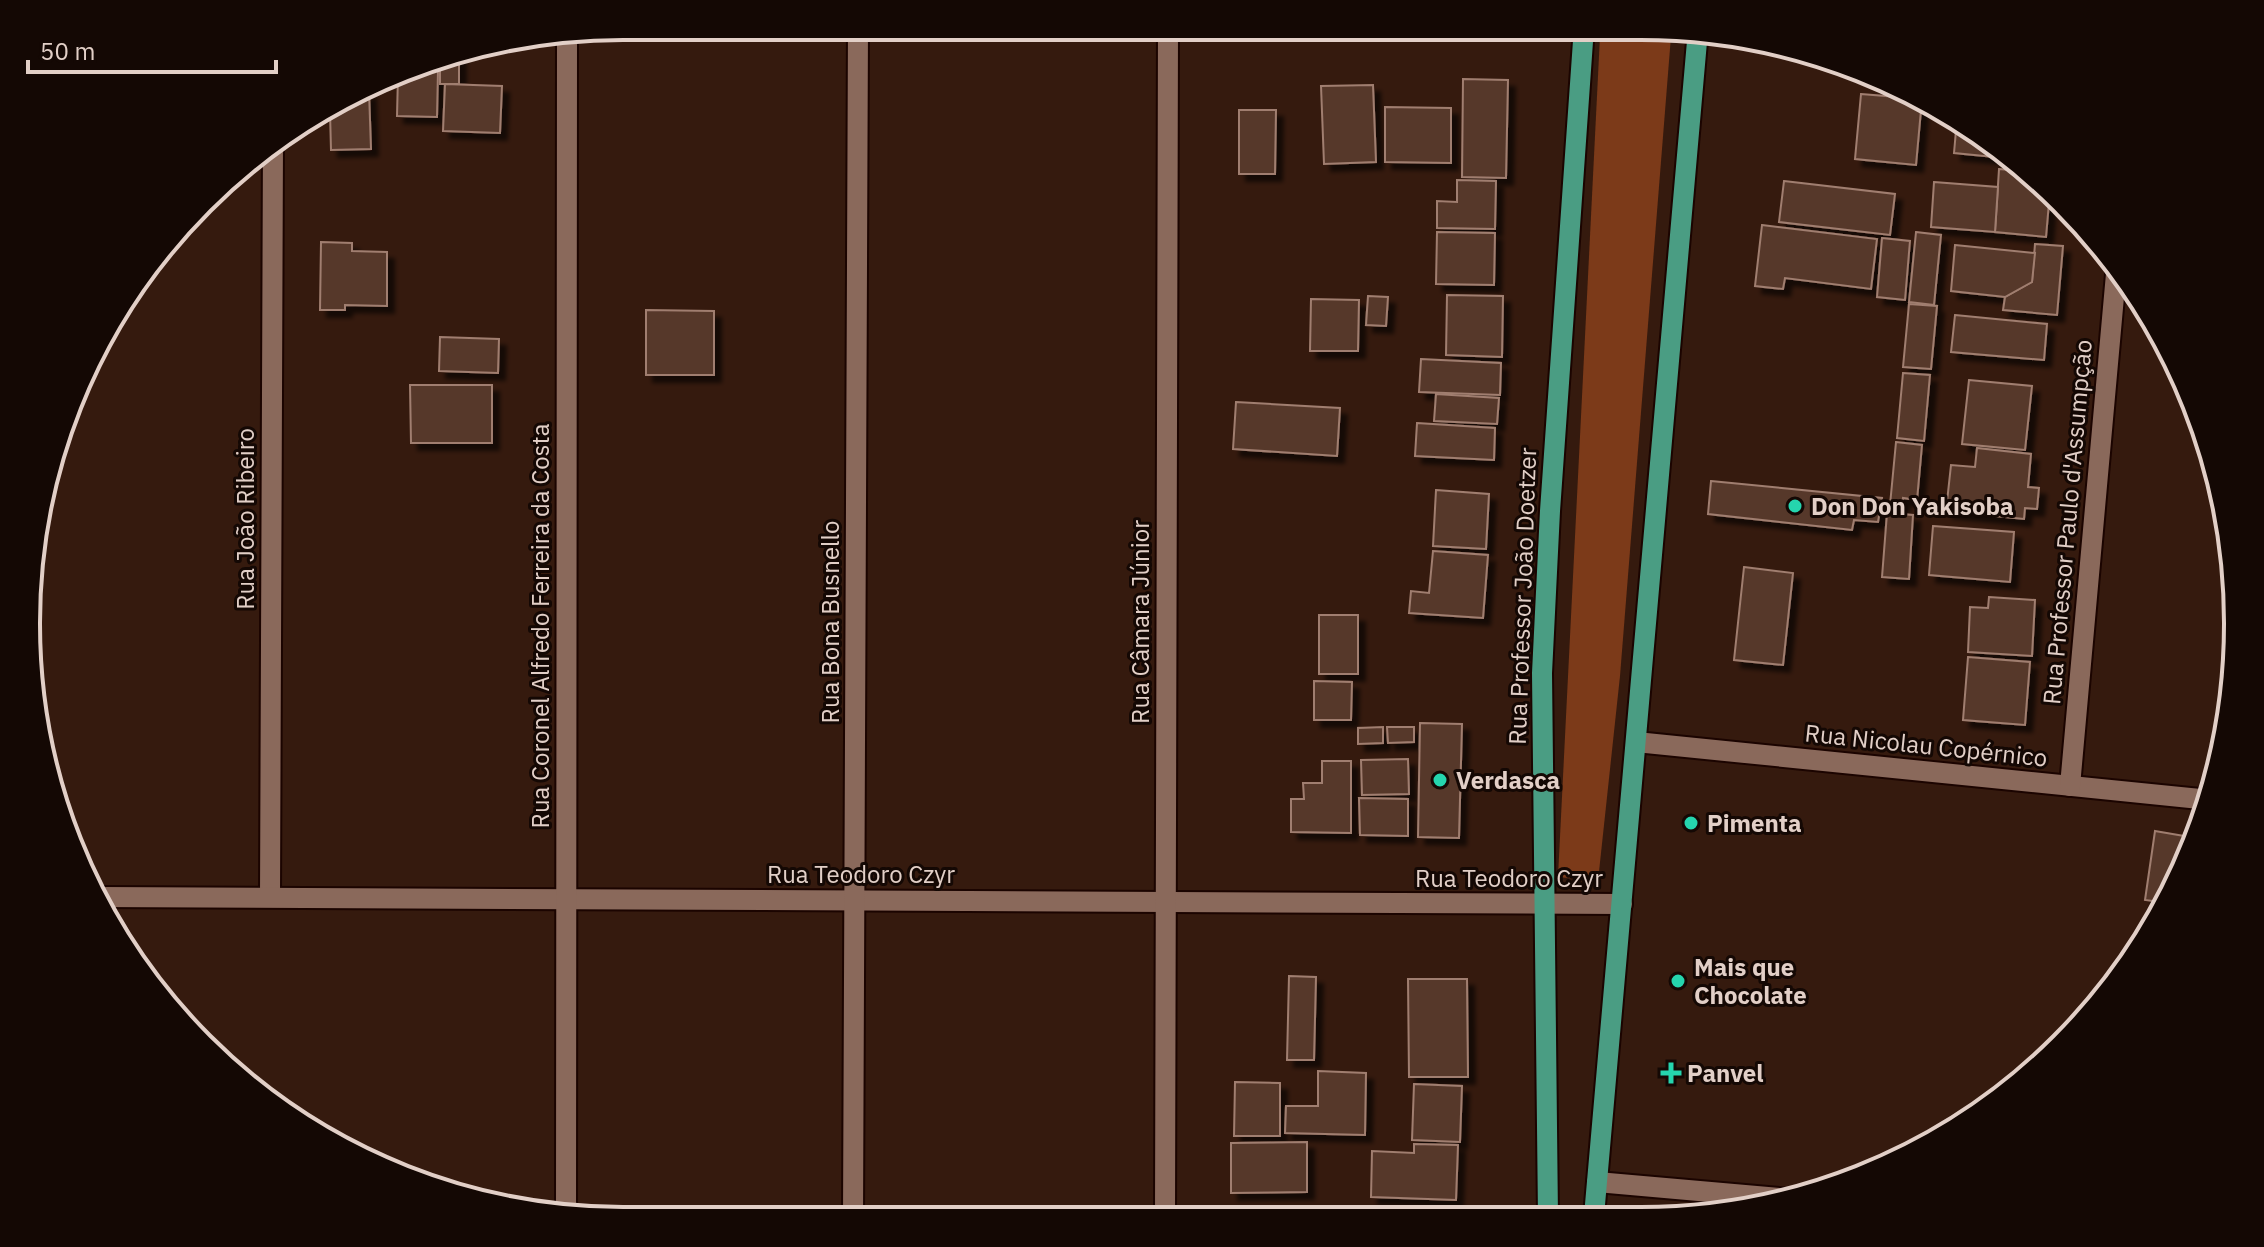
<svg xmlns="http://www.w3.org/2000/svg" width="2264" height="1247" font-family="'IBM Plex Sans',sans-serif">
	<defs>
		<filter id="shadow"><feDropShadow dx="7" dy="7" stdDeviation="2" flood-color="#0009"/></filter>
	</defs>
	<rect width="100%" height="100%" fill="#351a0e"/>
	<path fill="#7c3a19" d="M 1600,36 L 1671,36 L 1620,676 L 1598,881 L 1558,877 Z"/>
	<g fill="#57392c" stroke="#a07e6f" stroke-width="2" filter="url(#shadow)">
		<path d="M 459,53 L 459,84 L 440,84 L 440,56 Z"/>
		<path d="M 408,71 L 438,71 L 437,117 L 397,116 L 398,75 Z"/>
		<path d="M 1463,79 L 1508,80 L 1506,178 L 1462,177 Z"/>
		<path d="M 445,84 L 502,86 L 500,133 L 443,131 Z"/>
		<path d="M 1373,85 L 1376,162 L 1324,164 L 1321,86 Z"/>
		<path d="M 369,91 L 371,149 L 331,150 L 330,112 Z"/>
		<path d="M 1861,94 L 1922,99 L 1916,165 L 1855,159 Z"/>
		<path d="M 1385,107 L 1451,108 L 1451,163 L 1385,162 Z"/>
		<path d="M 1239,110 L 1276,110 L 1275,174 L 1239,174 Z"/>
		<path d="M 1957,119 L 1995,146 L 1994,157 L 1954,153 Z"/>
		<path d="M 1995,146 L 2013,159 L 1994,157 Z"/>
		<path d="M 1999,169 L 2031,172 L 2050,191 L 2046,237 L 1995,232 Z"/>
		<path d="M 1457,180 L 1496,181 L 1495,229 L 1437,228 L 1437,201 L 1457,202 Z"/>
		<path d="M 1784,181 L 1895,194 L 1890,235 L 1779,222 Z"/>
		<path d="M 1934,182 L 1998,187 L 1995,232 L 1931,227 Z"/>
		<path d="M 1762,225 L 1877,239 L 1871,289 L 1785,278 L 1783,289 L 1755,286 Z"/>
		<path d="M 1437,232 L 1495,233 L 1494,285 L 1436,284 Z"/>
		<path d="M 1916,232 L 1941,235 L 1934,305 L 1909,302 Z"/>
		<path d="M 1882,238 L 1910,241 L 1905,300 L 1877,297 Z"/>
		<path d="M 321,242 L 352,243 L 352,251 L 387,252 L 387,306 L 345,305 L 345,310 L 320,310 Z"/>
		<path d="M 2035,244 L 2063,246 L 2057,315 L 2003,310 L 2005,297 L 2032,282 Z"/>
		<path d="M 1955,245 L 2035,253 L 2032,282 L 2005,297 L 1951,291 Z"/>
		<path d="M 1447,295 L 1503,296 L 1502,357 L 1446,355 Z"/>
		<path d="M 1368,296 L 1388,297 L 1386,326 L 1366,325 Z"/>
		<path d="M 1311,299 L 1359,300 L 1358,351 L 1310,351 Z"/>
		<path d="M 1909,304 L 1937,306 L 1931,369 L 1903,367 Z"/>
		<path d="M 646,310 L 714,311 L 714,375 L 646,375 Z"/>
		<path d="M 1955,315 L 2047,324 L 2044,360 L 1951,352 Z"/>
		<path d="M 440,337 L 499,339 L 498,373 L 439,371 Z"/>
		<path d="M 1421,359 L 1501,363 L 1500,395 L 1419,392 Z"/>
		<path d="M 1903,373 L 1930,375 L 1924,441 L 1897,438 Z"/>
		<path d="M 1969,380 L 2032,386 L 2025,450 L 1962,444 Z"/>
		<path d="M 410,385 L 492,385 L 492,443 L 411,443 Z"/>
		<path d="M 1436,394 L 1499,398 L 1497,424 L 1434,421 Z"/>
		<path d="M 1236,402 L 1340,408 L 1337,456 L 1233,449 Z"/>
		<path d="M 1417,423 L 1495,428 L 1494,460 L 1415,456 Z"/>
		<path d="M 1896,442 L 1922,445 L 1917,500 L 1903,498 L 1902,506 L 1890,505 Z"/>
		<path d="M 1977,448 L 2031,454 L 2028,487 L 2039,488 L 2037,509 L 2025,508 L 2024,519 L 1946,511 L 1951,465 L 1975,467 Z"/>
		<path d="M 1711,481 L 1882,498 L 1878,522 L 1854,520 L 1852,530 L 1708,514 Z"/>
		<path d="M 1436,490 L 1489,494 L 1486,549 L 1433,546 Z"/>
		<path d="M 1887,513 L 1913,515 L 1909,579 L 1882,577 Z"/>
		<path d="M 1933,526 L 2014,532 L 2010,582 L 1929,575 Z"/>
		<path d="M 1433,551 L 1488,555 L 1483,618 L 1409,613 L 1411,591 L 1429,593 Z"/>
		<path d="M 1744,567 L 1793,573 L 1783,665 L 1734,660 Z"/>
		<path d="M 1989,597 L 2035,600 L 2032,656 L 1968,652 L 1970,607 L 1988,608 Z"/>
		<rect x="1319" y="615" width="39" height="59"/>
		<path d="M 1968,657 L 2030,662 L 2025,725 L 1963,720 Z"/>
		<path d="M 1314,681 L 1352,682 L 1351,720 L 1314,720 Z"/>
		<path d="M 1420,723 L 1462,724 L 1459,838 L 1418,837 Z"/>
		<path d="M 1383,727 L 1383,743 L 1358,744 L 1358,728 Z"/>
		<path d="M 1387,727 L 1414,727 L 1414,742 L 1388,743 Z"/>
		<path d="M 1408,759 L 1409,794 L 1362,795 L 1361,760 Z"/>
		<path d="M 1322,761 L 1351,761 L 1351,833 L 1291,832 L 1291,799 L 1304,799 L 1303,783 L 1322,783 Z"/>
		<path d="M 1359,798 L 1408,799 L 1408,836 L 1360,835 Z"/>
		<path d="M 2155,831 L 2196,838 L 2167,903 L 2145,900 Z"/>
		<path d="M 1289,976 L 1316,977 L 1314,1060 L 1287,1060 Z"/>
		<path d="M 1408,979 L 1467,979 L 1468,1077 L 1409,1077 Z"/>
		<path d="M 1318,1071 L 1366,1073 L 1365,1135 L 1285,1133 L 1286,1106 L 1318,1106 Z"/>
		<path d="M 1235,1082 L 1280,1083 L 1280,1136 L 1234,1136 Z"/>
		<path d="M 1414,1084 L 1462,1086 L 1460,1142 L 1412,1140 Z"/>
		<path d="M 1307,1142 L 1307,1192 L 1231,1193 L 1231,1143 Z"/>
		<path d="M 1414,1144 L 1458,1145 L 1456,1200 L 1371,1197 L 1372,1151 L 1414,1153 Z"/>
	</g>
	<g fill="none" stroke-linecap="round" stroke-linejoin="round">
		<g stroke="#1b0400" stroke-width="24">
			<g id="minor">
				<path d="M 1636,742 L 2210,800"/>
				<path d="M 2070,786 L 2117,263"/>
				<path d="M 270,896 L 273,142"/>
				<path d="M 99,897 L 1622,904"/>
				<path d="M 1597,1182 L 1790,1199"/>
				<path d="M 566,1217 L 567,35"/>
				<path d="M 1165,1218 L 1168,27"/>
				<path d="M 853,1219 L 858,26"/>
			</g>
		</g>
		<g stroke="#1b0400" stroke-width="24">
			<g id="major">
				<path d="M 1594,1216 L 1698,30"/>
				<path d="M 1548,1217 L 1542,673 L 1550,511 L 1584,27"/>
			</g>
		</g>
		<use href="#minor" stroke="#8a695b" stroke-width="20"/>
		<use href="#major" stroke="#4a9d83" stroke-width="20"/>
	</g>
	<g fill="#25d5ae" stroke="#140804" stroke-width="3">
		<circle cx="1795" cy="506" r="8"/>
		<circle cx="1440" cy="780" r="8"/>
		<circle cx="1691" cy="823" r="8"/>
		<circle cx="1678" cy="981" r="8"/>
		<path d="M1667 1061h8v8h8v8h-8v8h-8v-8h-8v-8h8z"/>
	</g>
	<g text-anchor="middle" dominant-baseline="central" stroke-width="6" stroke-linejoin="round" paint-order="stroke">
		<g font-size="24" font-weight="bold" fill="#e2cfc7" stroke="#140804" text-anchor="start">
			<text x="1811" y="506">Don Don Yakisoba</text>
			<text x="1456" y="780">Verdasca</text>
			<text x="1707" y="823">Pimenta</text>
			<text x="1694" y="967">Mais que<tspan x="1694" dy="28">Chocolate</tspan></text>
			<text x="1687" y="1073">Panvel</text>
		</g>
		<g font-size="24" fill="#e2cfc7" stroke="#140804">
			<text transform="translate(245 519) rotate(-90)">Rua João Ribeiro</text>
			<text transform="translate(2067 522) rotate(-85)">Rua Professor Paulo d'Assumpção</text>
			<text transform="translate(1522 596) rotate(-88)">Rua Professor João Doetzer</text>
			<text transform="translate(830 622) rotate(-90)">Rua Bona Busnello</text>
			<text transform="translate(1140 622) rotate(-90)">Rua Câmara Júnior</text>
			<text transform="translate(540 626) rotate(-90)">Rua Coronel Alfredo Ferreira da Costa</text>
			<text transform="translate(1926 745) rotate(6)">Rua Nicolau Copérnico</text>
			<text x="861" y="874">Rua Teodoro Czyr</text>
			<text x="1509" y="878">Rua Teodoro Czyr</text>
		</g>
	</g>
	<path d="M0 0H2264V1247H0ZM623 40H1641A583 583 0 0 1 2224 623V624A583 583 0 0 1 1641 1207H623A583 583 0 0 1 40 624V623A583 583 0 0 1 623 40Z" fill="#140804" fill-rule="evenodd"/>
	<path fill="none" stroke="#e2cfc7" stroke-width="4" d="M623 40H1641A583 583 0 0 1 2224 623V624A583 583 0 0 1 1641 1207H623A583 583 0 0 1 40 624V623A583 583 0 0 1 623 40Z"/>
	<path d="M28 60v12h248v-12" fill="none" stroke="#e2cfc7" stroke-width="4"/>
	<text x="40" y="60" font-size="24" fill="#e2cfc7" stroke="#140804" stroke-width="6" paint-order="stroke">50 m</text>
</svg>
